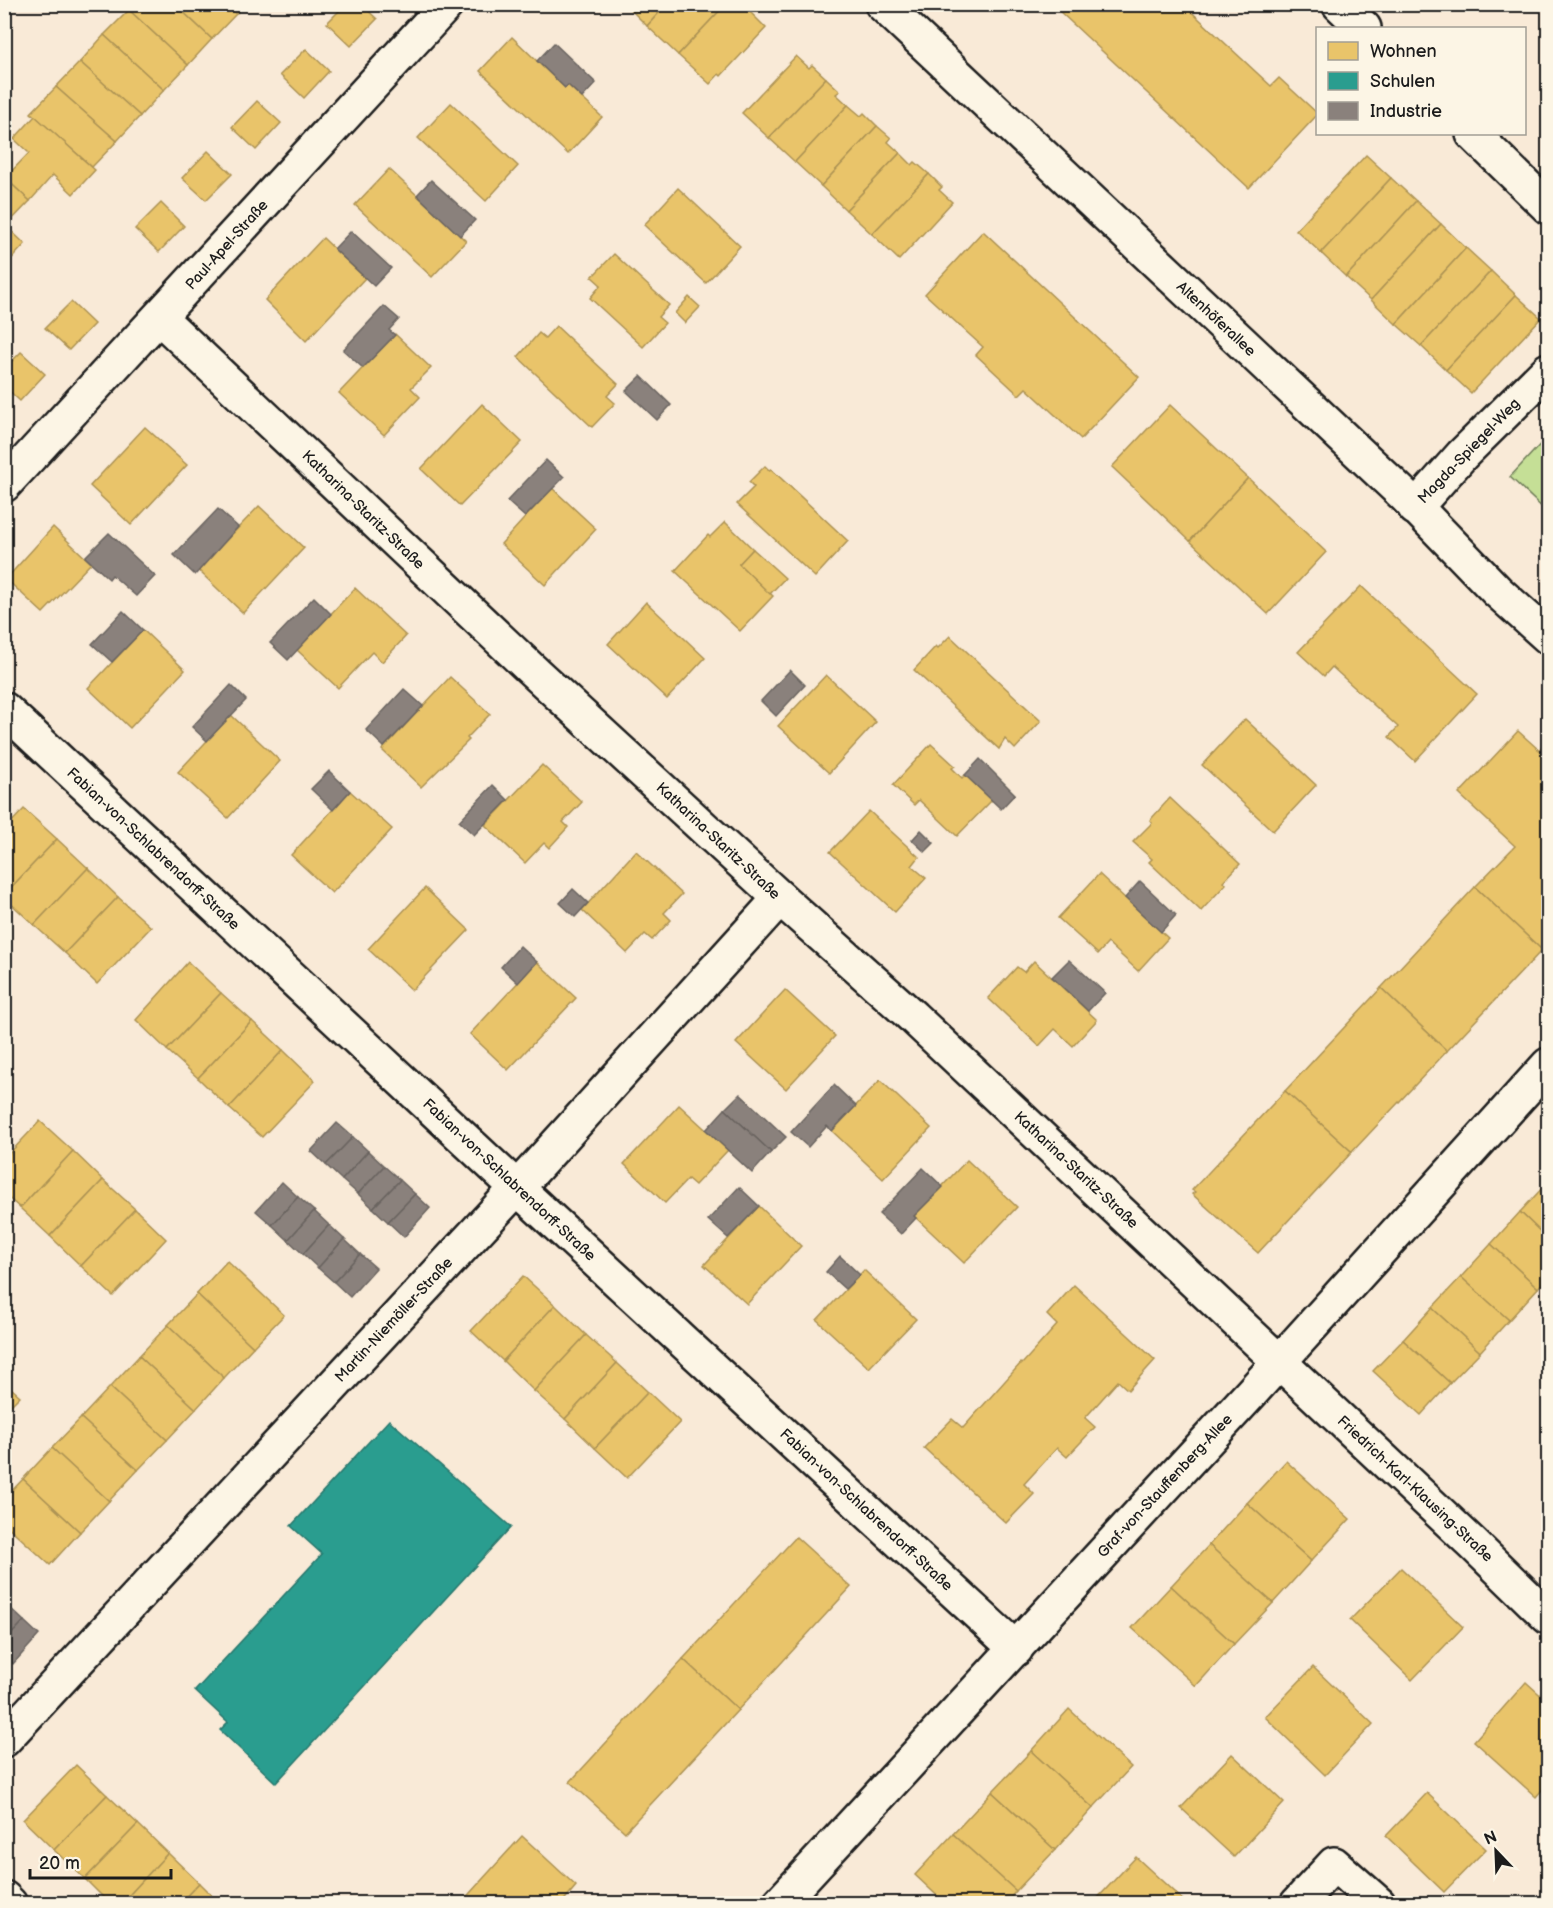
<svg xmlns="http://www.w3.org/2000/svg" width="1553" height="1908" font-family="'Balsamiq Sans',sans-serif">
	<rect width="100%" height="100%" fill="#f9ead7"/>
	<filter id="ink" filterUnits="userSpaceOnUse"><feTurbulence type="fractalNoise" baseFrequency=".0167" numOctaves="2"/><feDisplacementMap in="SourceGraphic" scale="12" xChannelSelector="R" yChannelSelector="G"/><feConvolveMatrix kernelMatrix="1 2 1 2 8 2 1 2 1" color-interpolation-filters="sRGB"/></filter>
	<g filter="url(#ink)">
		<path fill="#c5df96" stroke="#707e59" stroke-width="1.5" d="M 1548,436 L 1548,513 L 1510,477 Z"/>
		<g fill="#e9c46a" stroke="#ac9253" stroke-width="1.5">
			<path d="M 133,4 L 175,4 L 212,39 L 188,65 L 129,10 Z"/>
			<path d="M 175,4 L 226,4 L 236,14 L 212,39 Z"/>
			<path d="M 226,4 L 244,4 L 236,14 Z"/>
			<path d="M 346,4 L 361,4 L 377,19 L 351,46 L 327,23 Z"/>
			<path d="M 625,4 L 667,4 L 647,26 Z"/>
			<path d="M 667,4 L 726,4 L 678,55 L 647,26 Z"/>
			<path d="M 726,4 L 742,4 L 766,28 L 721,76 L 719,74 L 710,84 L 678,55 Z"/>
			<path d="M 1063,4 L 1183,4 L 1271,86 L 1279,78 L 1318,114 L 1249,188 L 1058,10 Z"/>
			<path d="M 129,10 L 188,65 L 164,90 L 104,35 Z"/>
			<path d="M 104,35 L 164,90 L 140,116 L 80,62 Z"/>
			<path d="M 512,37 L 565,88 L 568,85 L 602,117 L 568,154 L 480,71 Z"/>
			<path d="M 306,49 L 329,71 L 304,98 L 280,75 Z"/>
			<path d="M 796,56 L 809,68 L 812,65 L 826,78 L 769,138 L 742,113 Z"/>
			<path d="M 80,62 L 140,116 L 117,141 L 56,87 Z"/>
			<path d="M 826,78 L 840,91 L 836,94 L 848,105 L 795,162 L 769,138 Z"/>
			<path d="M 56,87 L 117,141 L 92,167 L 31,113 Z"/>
			<path d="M 257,101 L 281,123 L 256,150 L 232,127 Z"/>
			<path d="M 451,103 L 518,166 L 486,201 L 418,138 Z"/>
			<path d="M 848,105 L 861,116 L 864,113 L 877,126 L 821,186 L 795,162 Z"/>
			<path d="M 35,116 L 95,170 L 73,194 L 53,175 L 30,201 L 5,178 L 29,153 L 14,139 Z"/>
			<path d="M 877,126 L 891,138 L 888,142 L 900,153 L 846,210 L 821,186 Z"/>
			<path d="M 208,151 L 232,174 L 206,200 L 182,178 Z"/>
			<path d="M 900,153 L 912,165 L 915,162 L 929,174 L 872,234 L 846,210 Z"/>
			<path d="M 1366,155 L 1391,178 L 1321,253 L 1296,230 Z"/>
			<path d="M 389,169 L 466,241 L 432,277 L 355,205 Z"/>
			<path d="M 929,174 L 942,187 L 939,190 L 952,202 L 899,260 L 872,234 Z"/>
			<path d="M 5,178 L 30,201 L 6,226 L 25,244 L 4,267 Z"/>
			<path d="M 1391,178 L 1416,201 L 1346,277 L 1321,253 Z"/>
			<path d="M 678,188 L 740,246 L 706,283 L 644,225 Z"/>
			<path d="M 1416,201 L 1441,224 L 1371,300 L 1346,277 Z"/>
			<path d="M 161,203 L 184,226 L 159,252 L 135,229 Z"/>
			<path d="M 1441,224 L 1466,248 L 1396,324 L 1371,300 Z"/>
			<path d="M 983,231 L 1139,377 L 1081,439 L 1026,388 L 1019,395 L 976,355 L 983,347 L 925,294 Z"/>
			<path d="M 323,238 L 365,278 L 306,341 L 265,300 Z"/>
			<path d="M 1466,248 L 1491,271 L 1421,346 L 1396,324 Z"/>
			<path d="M 614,254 L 669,305 L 658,317 L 665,323 L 643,347 L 590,298 L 601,285 L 592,277 Z"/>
			<path d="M 1491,271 L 1516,295 L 1446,370 L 1421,346 Z"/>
			<path d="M 1516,295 L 1541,318 L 1471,393 L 1446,370 Z"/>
			<path d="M 689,297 L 700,307 L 685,323 L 675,313 Z"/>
			<path d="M 71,302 L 94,324 L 69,350 L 45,328 Z"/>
			<path d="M 556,326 L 618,384 L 607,396 L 615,403 L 592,427 L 518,357 L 539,333 L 545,338 Z"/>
			<path d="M 395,334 L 431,368 L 411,388 L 420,397 L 384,435 L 339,393 Z"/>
			<path d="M 21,352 L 45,374 L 20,401 L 4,386 L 4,369 Z"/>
			<path d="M 482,404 L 522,442 L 460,506 L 421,469 Z"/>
			<path d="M 1170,405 L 1248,478 L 1190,541 L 1112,467 Z"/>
			<path d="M 145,427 L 187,465 L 131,525 L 90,486 Z"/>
			<path d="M 765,466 L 769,470 L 771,469 L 848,541 L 815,577 L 737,504 L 754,487 L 749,482 Z"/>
			<path d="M 1248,478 L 1326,552 L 1268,614 L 1190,541 Z"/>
			<path d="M 552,488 L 596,529 L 545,585 L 501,544 Z"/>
			<path d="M 259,506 L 304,548 L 243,613 L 198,570 Z"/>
			<path d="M 725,522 L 753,549 L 739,564 L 773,596 L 740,631 L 675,571 L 708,535 L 710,537 Z"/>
			<path d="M 53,527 L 91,563 L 43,613 L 6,579 Z"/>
			<path d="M 753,549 L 785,578 L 770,594 L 739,564 Z"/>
			<path d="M 1361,586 L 1477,694 L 1415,761 L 1389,737 L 1398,727 L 1332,667 L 1324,676 L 1298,652 Z"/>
			<path d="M 355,588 L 406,636 L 382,662 L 372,652 L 338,688 L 297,650 Z"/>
			<path d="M 646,602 L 705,658 L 667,699 L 608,644 Z"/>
			<path d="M 143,630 L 185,670 L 130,728 L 88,688 Z"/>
			<path d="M 950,636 L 1041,721 L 1015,749 L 1005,739 L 999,749 L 914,670 L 936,646 L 938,648 Z"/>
			<path d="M 826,675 L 876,722 L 829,773 L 778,726 Z"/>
			<path d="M 450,677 L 490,714 L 467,738 L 469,740 L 421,787 L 382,750 Z"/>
			<path d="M 231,715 L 280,761 L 228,818 L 178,772 Z"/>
			<path d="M 1245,719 L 1316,785 L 1273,831 L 1202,765 Z"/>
			<path d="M 1518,731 L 1539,750 L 1543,745 L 1548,750 L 1548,943 L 1542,950 L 1475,887 L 1515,846 L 1459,794 Z"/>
			<path d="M 931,744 L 955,766 L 952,768 L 962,778 L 965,775 L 992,800 L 957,836 L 919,800 L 914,805 L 893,785 Z"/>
			<path d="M 542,765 L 582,802 L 563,822 L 568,827 L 549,848 L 544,843 L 525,863 L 485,825 Z"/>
			<path d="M 350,791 L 392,829 L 332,893 L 291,855 Z"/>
			<path d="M 1170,798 L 1240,864 L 1223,882 L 1226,884 L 1201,911 L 1149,862 L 1152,859 L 1133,842 L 1152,823 L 1150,820 Z"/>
			<path d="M 24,809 L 57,839 L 4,895 L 4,830 Z"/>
			<path d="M 869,811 L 919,857 L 912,866 L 926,878 L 895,912 L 830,852 Z"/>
			<path d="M 57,839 L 88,868 L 34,925 L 4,897 L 4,895 Z"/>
			<path d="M 636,851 L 682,894 L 664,913 L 671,920 L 652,940 L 645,934 L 627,953 L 582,910 Z"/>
			<path d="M 88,868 L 118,897 L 65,953 L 34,925 Z"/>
			<path d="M 1099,874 L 1168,938 L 1138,971 L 1108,943 L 1098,954 L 1058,918 Z"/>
			<path d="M 1475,887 L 1542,950 L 1447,1051 L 1381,988 Z"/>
			<path d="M 425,888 L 469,930 L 412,990 L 368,949 Z"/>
			<path d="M 118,897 L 151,927 L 97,984 L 65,953 Z"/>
			<path d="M 1034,961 L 1097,1020 L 1073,1046 L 1055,1029 L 1039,1046 L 988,998 L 1017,967 L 1024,972 Z"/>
			<path d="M 188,962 L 221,993 L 167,1050 L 136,1020 Z"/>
			<path d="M 537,962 L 576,998 L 508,1070 L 470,1034 Z"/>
			<path d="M 1381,988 L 1447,1051 L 1352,1152 L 1285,1091 Z"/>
			<path d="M 785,990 L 835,1036 L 786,1089 L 736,1043 Z"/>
			<path d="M 221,993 L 252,1021 L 198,1078 L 167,1050 Z"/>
			<path d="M 252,1021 L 283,1050 L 229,1108 L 198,1078 Z"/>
			<path d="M 283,1050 L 315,1081 L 262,1137 L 229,1108 Z"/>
			<path d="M 880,1080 L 931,1128 L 883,1179 L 832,1131 Z"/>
			<path d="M 1285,1091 L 1352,1152 L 1258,1253 L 1192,1194 L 1195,1192 L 1192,1190 Z"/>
			<path d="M 679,1105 L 728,1150 L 695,1185 L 688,1179 L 665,1203 L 624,1164 Z"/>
			<path d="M 40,1121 L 73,1151 L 20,1208 L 4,1194 L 4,1159 Z"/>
			<path d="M 73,1151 L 103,1180 L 50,1236 L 20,1208 Z"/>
			<path d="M 967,1160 L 1017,1207 L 964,1263 L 914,1216 Z"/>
			<path d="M 103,1180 L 135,1209 L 81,1266 L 50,1236 Z"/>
			<path d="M 1548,1182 L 1548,1239 L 1520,1212 Z"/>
			<path d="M 759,1206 L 801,1246 L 747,1304 L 704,1265 Z"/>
			<path d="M 135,1209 L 166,1239 L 113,1296 L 81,1266 Z"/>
			<path d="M 1520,1212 L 1548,1239 L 1548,1277 L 1538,1288 L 1491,1244 Z"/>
			<path d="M 1491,1244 L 1538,1288 L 1509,1320 L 1461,1277 Z"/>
			<path d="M 227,1261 L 284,1315 L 253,1347 L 197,1294 Z"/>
			<path d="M 864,1270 L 916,1319 L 869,1368 L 817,1320 Z"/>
			<path d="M 523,1276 L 555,1305 L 503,1361 L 471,1331 Z"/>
			<path d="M 1461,1277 L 1509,1320 L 1480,1352 L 1432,1308 Z"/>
			<path d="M 1074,1285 L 1155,1360 L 1128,1390 L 1118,1381 L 1085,1418 L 1095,1427 L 1067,1457 L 1057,1448 L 1024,1484 L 1034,1494 L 1006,1523 L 924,1448 L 952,1419 L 963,1428 L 1021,1363 L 1022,1364 L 1057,1325 L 1047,1315 Z"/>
			<path d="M 197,1294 L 253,1347 L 224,1378 L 168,1325 Z"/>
			<path d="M 555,1305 L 586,1335 L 534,1391 L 503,1361 Z"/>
			<path d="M 1432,1308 L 1480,1352 L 1450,1383 L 1403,1340 Z"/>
			<path d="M 168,1325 L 224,1378 L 196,1409 L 139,1356 Z"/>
			<path d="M 586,1335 L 617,1363 L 565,1419 L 534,1391 Z"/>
			<path d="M 1403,1340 L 1450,1383 L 1421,1415 L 1373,1371 Z"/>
			<path d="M 139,1356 L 196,1409 L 167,1440 L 110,1387 Z"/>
			<path d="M 617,1363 L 648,1392 L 595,1448 L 565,1419 Z"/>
			<path d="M 4,1382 L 20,1396 L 4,1412 Z"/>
			<path d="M 110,1387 L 167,1440 L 138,1470 L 81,1418 Z"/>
			<path d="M 648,1392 L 680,1422 L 627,1478 L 595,1448 Z"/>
			<path d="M 81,1418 L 138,1470 L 109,1501 L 52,1448 Z"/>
			<path d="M 52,1448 L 109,1501 L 80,1532 L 23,1479 Z"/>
			<path d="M 1286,1461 L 1350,1519 L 1311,1561 L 1247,1503 Z"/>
			<path d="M 23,1479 L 80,1532 L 50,1565 L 4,1523 L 4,1499 Z"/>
			<path d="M 1247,1503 L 1311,1561 L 1273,1603 L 1209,1545 Z"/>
			<path d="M 1548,1517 L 1548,1532 L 1541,1525 Z"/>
			<path d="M 796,1537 L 851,1587 L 738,1710 L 683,1659 Z"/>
			<path d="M 1209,1545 L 1273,1603 L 1234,1644 L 1171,1586 Z"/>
			<path d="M 1401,1568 L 1463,1627 L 1412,1680 L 1350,1620 Z"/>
			<path d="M 1171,1586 L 1234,1644 L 1196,1686 L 1132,1628 Z"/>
			<path d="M 683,1659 L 738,1710 L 625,1832 L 570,1782 Z"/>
			<path d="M 1313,1667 L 1373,1724 L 1325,1775 L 1265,1717 Z"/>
			<path d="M 1526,1682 L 1548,1702 L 1548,1783 L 1536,1797 L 1474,1741 Z"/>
			<path d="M 1069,1709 L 1131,1767 L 1093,1808 L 1031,1751 Z"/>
			<path d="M 1031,1751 L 1093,1808 L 1055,1850 L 992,1792 Z"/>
			<path d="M 1232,1754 L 1284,1803 L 1234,1857 L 1181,1808 Z"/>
			<path d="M 76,1765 L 107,1795 L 54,1850 L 23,1820 Z"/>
			<path d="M 992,1792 L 1055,1850 L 1016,1891 L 953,1834 Z"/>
			<path d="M 1427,1793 L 1486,1849 L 1444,1892 L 1386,1836 Z"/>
			<path d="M 107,1795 L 138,1824 L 85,1879 L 54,1850 Z"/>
			<path d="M 138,1824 L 168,1853 L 121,1904 L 110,1904 L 85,1879 Z"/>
			<path d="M 953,1834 L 1016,1891 L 1005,1904 L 946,1904 L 915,1875 Z"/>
			<path d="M 522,1836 L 576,1886 L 561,1904 L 460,1904 Z"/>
			<path d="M 168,1853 L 199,1883 L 179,1904 L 121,1904 Z"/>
			<path d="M 1136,1857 L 1187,1904 L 1092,1904 Z"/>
			<path d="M 199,1883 L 220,1904 L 179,1904 Z"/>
		</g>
		<path fill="#2a9d8f" stroke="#26766c" stroke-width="1.5" d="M 389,1420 L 511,1527 L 276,1783 L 220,1730 L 228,1722 L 195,1691 L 322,1554 L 291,1526 Z"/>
		<g fill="#8a817c" stroke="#69635f" stroke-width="1.5">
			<path d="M 554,43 L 596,83 L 582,98 L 568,85 L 565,88 L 537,61 Z"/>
			<path d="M 431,180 L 475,220 L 460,236 L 417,195 Z"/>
			<path d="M 351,231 L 391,268 L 374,286 L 334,249 Z"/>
			<path d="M 384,306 L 399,319 L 389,330 L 395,335 L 363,368 L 343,350 Z"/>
			<path d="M 641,376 L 671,405 L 657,420 L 626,391 Z"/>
			<path d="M 546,460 L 564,477 L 525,517 L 507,501 Z"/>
			<path d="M 218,509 L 238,527 L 195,575 L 174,555 Z"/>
			<path d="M 109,533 L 155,576 L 136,596 L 112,575 L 109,579 L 85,557 Z"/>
			<path d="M 314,597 L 331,614 L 288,660 L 270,643 Z"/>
			<path d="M 123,611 L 143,630 L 112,662 L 92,644 Z"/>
			<path d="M 790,670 L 805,685 L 776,716 L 761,701 Z"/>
			<path d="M 231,685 L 246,700 L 207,741 L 192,727 Z"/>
			<path d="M 404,689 L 423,706 L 384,747 L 366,730 Z"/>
			<path d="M 980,759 L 1015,794 L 1001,809 L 965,775 Z"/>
			<path d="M 329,771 L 350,791 L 333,810 L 311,789 Z"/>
			<path d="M 493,785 L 508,800 L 474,835 L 459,821 Z"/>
			<path d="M 921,830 L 934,843 L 925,852 L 912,840 Z"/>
			<path d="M 1140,881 L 1176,915 L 1161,932 L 1125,898 Z"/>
			<path d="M 573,889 L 588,903 L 575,917 L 560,903 Z"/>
			<path d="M 520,946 L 537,962 L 518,983 L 501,967 Z"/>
			<path d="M 1069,960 L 1105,993 L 1088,1011 L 1052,977 Z"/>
			<path d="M 834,1085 L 856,1106 L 832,1131 L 827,1126 L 808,1147 L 791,1132 Z"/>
			<path d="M 740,1094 L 786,1137 L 771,1152 L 725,1109 Z"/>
			<path d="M 725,1109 L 771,1152 L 752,1173 L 706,1130 Z"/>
			<path d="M 337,1123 L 353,1137 L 326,1165 L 311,1151 Z"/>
			<path d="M 353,1137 L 368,1151 L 342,1180 L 326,1165 Z"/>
			<path d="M 368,1151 L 384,1166 L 358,1194 L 342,1180 Z"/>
			<path d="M 384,1166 L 400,1180 L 373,1208 L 358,1194 Z"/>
			<path d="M 923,1168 L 943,1187 L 914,1216 L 916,1218 L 901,1234 L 879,1214 Z"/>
			<path d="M 400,1180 L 415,1194 L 388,1222 L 373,1208 Z"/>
			<path d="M 282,1182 L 298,1197 L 272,1225 L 256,1211 Z"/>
			<path d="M 739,1187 L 759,1206 L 728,1238 L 708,1220 Z"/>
			<path d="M 415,1194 L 430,1208 L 404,1237 L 388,1222 Z"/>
			<path d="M 298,1197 L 314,1211 L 288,1240 L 272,1225 Z"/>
			<path d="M 314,1211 L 329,1225 L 303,1254 L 288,1240 Z"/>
			<path d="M 329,1225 L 344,1239 L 318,1268 L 303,1254 Z"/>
			<path d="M 344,1239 L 360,1254 L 334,1282 L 318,1268 Z"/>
			<path d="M 360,1254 L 376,1268 L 350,1297 L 334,1282 Z"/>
			<path d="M 840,1256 L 860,1275 L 845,1289 L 826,1272 Z"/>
			<path d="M 8,1606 L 24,1621 L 4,1642 L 4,1610 Z"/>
			<path d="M 24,1621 L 39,1635 L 13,1664 L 4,1655 L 4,1642 Z"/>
		</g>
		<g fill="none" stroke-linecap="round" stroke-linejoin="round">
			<g stroke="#1c1c1c" stroke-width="38">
				<g id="minor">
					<path d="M 1339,4 L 1364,28"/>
					<path d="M 1473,134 L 1548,207"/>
					<path d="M 160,318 L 530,668 L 780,898 L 913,1017 L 1473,1544 L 1548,1617"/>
					<path d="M 4,485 L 447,4"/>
					<path d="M 1415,508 L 1462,455 L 1548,370"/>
					<path d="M 4,709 L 517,1188 L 1016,1649"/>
					<path d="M 4,1740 L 517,1188 L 780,898"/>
					<path d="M 4,1898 L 10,1904"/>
					<path d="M 779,1904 L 1252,1392 L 1548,1065"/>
					<path d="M 1297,1904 L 1334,1864 L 1379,1904"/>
				</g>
			</g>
			<g stroke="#1c1c1c" stroke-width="38">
				<path id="tertiary" d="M 882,4 L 1406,497 L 1497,591 L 1548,637"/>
			</g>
			<use href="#minor" stroke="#fcf5e5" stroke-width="33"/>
			<use href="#tertiary" stroke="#fcf5e5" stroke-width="33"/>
		</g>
	</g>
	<g text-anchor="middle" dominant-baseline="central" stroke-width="6" stroke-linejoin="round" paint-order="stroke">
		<g font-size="15" fill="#1c1c1c" stroke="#fcf5e5">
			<text transform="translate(227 245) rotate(-48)">Paul-Apel-Straße</text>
			<text transform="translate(1216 319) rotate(43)">Altenhöferallee</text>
			<text transform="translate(1469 451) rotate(-46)">Magda-Spiegel-Weg</text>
			<text transform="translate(363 510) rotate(44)">Katharina-Staritz-Straße</text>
			<text transform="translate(718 841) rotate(43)">Katharina-Staritz-Straße</text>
			<text transform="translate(153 849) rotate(43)">Fabian-von-Schlabrendorff-Straße</text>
			<text transform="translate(1076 1170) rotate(43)">Katharina-Staritz-Straße</text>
			<text transform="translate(509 1180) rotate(43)">Fabian-von-Schlabrendorff-Straße</text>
			<text transform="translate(394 1320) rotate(-47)">Martin-Niemöller-Straße</text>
			<text transform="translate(1165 1486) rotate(-47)">Graf-von-Stauffenberg-Allee</text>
			<text transform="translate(1415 1489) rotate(43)">Friedrich-Karl-Klausing-Straße</text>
			<text transform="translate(866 1510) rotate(43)">Fabian-von-Schlabrendorff-Straße</text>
		</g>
	</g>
	<rect width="1553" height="1908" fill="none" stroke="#fcf5e5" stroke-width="24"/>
	<rect x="12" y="12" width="1529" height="1884" fill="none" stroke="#1c1c1c" stroke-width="2" filter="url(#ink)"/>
	<rect x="1316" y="27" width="210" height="108" fill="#fcf5e5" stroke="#a29e95" stroke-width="1.5"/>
	<rect x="1328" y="42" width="30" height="18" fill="#e9c46a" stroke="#a29e95" stroke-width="1.5"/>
	<text x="1370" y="57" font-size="18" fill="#1c1c1c">Wohnen</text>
	<rect x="1328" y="72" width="30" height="18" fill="#2a9d8f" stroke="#a29e95" stroke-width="1.5"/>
	<text x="1370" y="87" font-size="18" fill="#1c1c1c">Schulen</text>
	<rect x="1328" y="102" width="30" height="18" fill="#8a817c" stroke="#a29e95" stroke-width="1.5"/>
	<text x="1370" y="117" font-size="18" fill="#1c1c1c">Industrie</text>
	<g transform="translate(1496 1851) rotate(337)" stroke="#fcf5e5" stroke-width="4.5" paint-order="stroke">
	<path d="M0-4.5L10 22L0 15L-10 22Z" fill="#1c1c1c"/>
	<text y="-9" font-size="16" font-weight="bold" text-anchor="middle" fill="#1c1c1c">N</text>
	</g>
	<path d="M30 1869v9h141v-9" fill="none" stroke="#1c1c1c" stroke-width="3"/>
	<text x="39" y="1869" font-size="18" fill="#1c1c1c" stroke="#fcf5e5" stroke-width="4.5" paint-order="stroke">20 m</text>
</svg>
